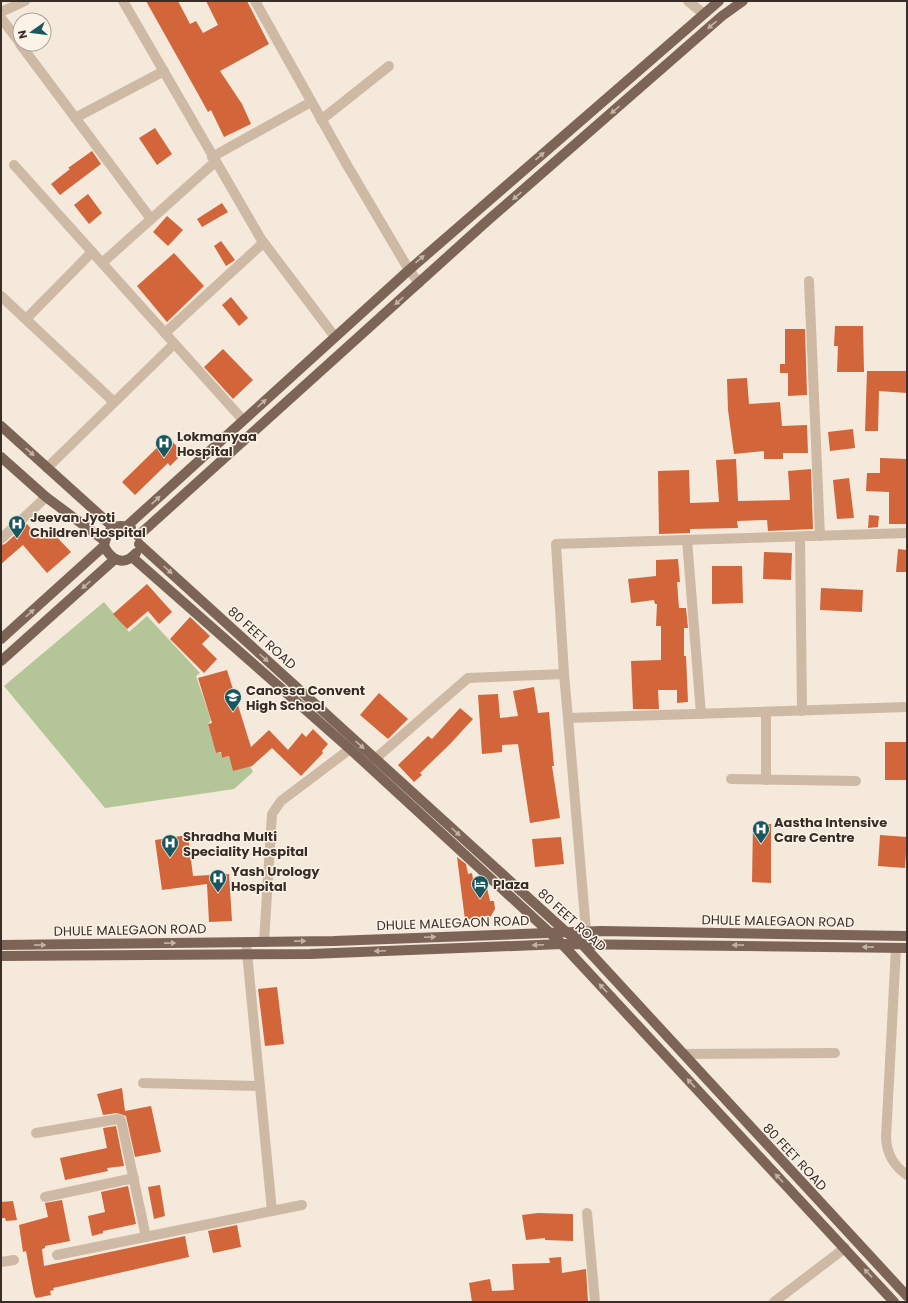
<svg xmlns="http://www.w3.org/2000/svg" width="908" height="1303" font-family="Poppins,sans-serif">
	<rect width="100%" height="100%" fill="#f4e9da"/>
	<path fill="#b4c598" d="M 104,602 L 129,632 L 147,616 L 200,673 L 196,676 L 211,720 L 208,724 L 216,753 L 221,753 L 222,758 L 234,755 L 230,759 L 233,771 L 250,766 L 253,772 L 234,789 L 105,808 L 4,686 Z"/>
	<g fill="#d2653a">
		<path d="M 146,1 L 178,1 L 190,24 L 196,21 L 203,33 L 218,25 L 206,1 L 247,1 L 269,44 L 220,71 L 242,104 L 251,124 L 224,137 L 211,110 L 208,112 L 197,92 Z"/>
		<path d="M 155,128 L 172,154 L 157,165 L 139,138 Z"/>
		<path d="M 92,151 L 101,164 L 60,195 L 51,184 L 70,169 L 68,168 Z"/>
		<path d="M 88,194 L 102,213 L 89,224 L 74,205 Z"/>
		<path d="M 222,203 L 228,212 L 202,227 L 197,219 Z"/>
		<path d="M 167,216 L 183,230 L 168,246 L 153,232 Z"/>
		<path d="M 221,241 L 235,260 L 226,266 L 214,246 Z"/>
		<path d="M 174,253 L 204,286 L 167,322 L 137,286 Z"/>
		<path d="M 231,297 L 248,318 L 239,326 L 222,305 Z"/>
		<path d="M 835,326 L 863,326 L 864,372 L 837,372 L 838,346 L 834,346 Z"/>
		<path d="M 785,329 L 805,329 L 807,395 L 788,396 L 788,373 L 780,373 L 780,364 L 785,364 Z"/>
		<path d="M 223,349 L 253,380 L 233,399 L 204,367 Z"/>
		<path d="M 867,371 L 907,371 L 907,393 L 879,391 L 878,431 L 865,431 Z"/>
		<path d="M 747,378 L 749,404 L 780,402 L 782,426 L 807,425 L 808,453 L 783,453 L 783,459 L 764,459 L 764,451 L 734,454 L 728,410 L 727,379 Z"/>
		<path d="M 853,429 L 855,448 L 830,451 L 828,432 Z"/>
		<path d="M 168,437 L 183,453 L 170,466 L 168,463 L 135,495 L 122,482 Z"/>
		<path d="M 880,458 L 907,459 L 907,524 L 889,524 L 889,492 L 866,491 L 867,473 L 880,473 Z"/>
		<path d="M 736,459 L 738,501 L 790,500 L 788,471 L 811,469 L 813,529 L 768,531 L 767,520 L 737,521 L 738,528 L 690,529 L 690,533 L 659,534 L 658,471 L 689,470 L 690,503 L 719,502 L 716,460 Z"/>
		<path d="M 849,478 L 854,518 L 837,519 L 833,480 Z"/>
		<path d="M 869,515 L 879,516 L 878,527 L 868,528 Z"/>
		<path d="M 27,524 L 40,539 L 50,530 L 71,552 L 47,573 L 23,545 L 1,564 L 1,545 L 5,544 Z"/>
		<path d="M 898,549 L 907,550 L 907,572 L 896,572 Z"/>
		<path d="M 764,552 L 792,553 L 791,580 L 763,579 Z"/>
		<path d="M 678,559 L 680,582 L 677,582 L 679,608 L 686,608 L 688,628 L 684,628 L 684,656 L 686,656 L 688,702 L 677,703 L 677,690 L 658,690 L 659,709 L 633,709 L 631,661 L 661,660 L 661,626 L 656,626 L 657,604 L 655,604 L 654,600 L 631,603 L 628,579 L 656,576 L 656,560 Z"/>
		<path d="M 712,566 L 742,566 L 743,603 L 712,604 Z"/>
		<path d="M 147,584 L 172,612 L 159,624 L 148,611 L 127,629 L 113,614 Z"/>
		<path d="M 821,588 L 863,590 L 862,612 L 820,610 Z"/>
		<path d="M 190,617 L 210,636 L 202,644 L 217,659 L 204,673 L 170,639 Z"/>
		<path d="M 227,670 L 251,747 L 269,730 L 288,750 L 302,733 L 306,737 L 313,729 L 328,744 L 322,751 L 323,753 L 301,776 L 272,748 L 252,766 L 233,771 L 229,756 L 222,758 L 221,752 L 216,753 L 208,724 L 212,723 L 198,678 Z"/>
		<path d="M 534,687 L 538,713 L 549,712 L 554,766 L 552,766 L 560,818 L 530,823 L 518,744 L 502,745 L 502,752 L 482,754 L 478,695 L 498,694 L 500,718 L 518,716 L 513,691 Z"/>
		<path d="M 379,693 L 408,719 L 388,739 L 360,715 Z"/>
		<path d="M 460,708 L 473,719 L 450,744 L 420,773 L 422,775 L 414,782 L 398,765 L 428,736 L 432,739 Z"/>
		<rect x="885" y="742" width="22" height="38"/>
		<path d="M 771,824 L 771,883 L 752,882 L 753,825 Z"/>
		<path d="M 188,835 L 193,876 L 229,874 L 232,921 L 209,922 L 207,884 L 162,890 L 155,840 Z"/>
		<path d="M 880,835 L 907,837 L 905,868 L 878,866 Z"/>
		<path d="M 561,837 L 564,864 L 535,867 L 532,839 Z"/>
		<path d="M 457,857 L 466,864 L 468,874 L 472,873 L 473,879 L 475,878 L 477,884 L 483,883 L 484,888 L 487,888 L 490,901 L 494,901 L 495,909 L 488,921 L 486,916 L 465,920 Z"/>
		<path d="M 277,987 L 284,1044 L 265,1046 L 258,989 Z"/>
		<path d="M 122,1088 L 125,1111 L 151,1106 L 161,1152 L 135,1157 L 126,1116 L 117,1113 L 103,1115 L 97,1094 Z"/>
		<path d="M 116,1126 L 124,1166 L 107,1168 L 108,1171 L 65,1180 L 60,1158 L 107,1148 L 103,1128 Z"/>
		<path d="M 160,1185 L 165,1216 L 154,1219 L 148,1187 Z"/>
		<path d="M 128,1186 L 136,1224 L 103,1231 L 103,1233 L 92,1236 L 88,1216 L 105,1212 L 101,1192 Z"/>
		<path d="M 62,1200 L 70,1241 L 45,1246 L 45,1248 L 42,1249 L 44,1266 L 185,1236 L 189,1257 L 53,1288 L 54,1290 L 50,1291 L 51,1295 L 36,1298 L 34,1294 L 26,1251 L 23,1252 L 19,1225 L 48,1217 L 45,1203 Z"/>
		<path d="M 13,1201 L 17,1220 L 6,1221 L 5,1218 L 1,1218 L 1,1202 Z"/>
		<path d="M 538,1213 L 573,1214 L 573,1241 L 545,1240 L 545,1238 L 526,1240 L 522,1215 Z"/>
		<path d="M 237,1225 L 241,1247 L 213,1253 L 208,1231 Z"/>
		<path d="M 561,1257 L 562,1273 L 586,1269 L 588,1302 L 472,1302 L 469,1283 L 490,1279 L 492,1291 L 514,1290 L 512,1264 L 550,1263 L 549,1258 Z"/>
	</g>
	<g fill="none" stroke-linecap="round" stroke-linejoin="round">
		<g stroke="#ceb9a4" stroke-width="10">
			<path d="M 123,1 L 261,239 L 335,337"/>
			<path d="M 255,1 L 347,165 L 409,270 L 419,283"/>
			<path d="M 688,1 L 704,14"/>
			<path d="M 1,12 L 25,1"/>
			<path d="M 1,18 L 20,43"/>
			<path d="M 20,44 L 151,219"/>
			<path d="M 75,118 L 164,71"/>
			<path d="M 321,120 L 389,66"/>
			<path d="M 212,157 L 311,102"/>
			<path d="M 14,165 L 243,420"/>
			<path d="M 102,263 L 215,162"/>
			<path d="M 809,281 L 820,536"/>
			<path d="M 1,296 L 114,402"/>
			<path d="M 26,319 L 92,252"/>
			<path d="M 165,333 L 263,243"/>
			<path d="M 47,468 L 174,344"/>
			<path d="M 800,537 L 802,711"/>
			<path d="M 1,539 L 46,497"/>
			<path d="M 687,540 L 701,714"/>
			<path d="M 564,674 L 556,544 L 907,533"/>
			<path d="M 766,712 L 766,780"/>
			<path d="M 568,718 L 586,931"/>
			<path d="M 375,759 L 468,678 L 564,674 L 568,718 L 907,707"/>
			<path d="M 731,779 L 856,781"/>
			<path d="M 264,942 L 272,814 L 281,801 L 350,749"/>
			<path d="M 896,948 L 886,1138 C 887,1155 894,1166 907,1175"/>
			<path d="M 684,1054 L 835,1053"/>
			<path d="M 143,1083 L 260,1086"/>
			<path d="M 36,1133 L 118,1119 L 121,1120 L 146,1237"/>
			<path d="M 45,1197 L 134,1178"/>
			<path d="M 272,1211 L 302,1205"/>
			<path d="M 587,1213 L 595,1302"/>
			<path d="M 57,1255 L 272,1211 L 246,942"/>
			<path d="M 1,1262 L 14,1260"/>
			<path d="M 774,1302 L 845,1248"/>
		</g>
		<g stroke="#7c6456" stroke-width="10">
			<path d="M 1,426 L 113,527"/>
			<path d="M 1,457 L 46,497 L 105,541"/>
			<path d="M 127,526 L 409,270 L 719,1"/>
			<path d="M 138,536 L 486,222 L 722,16 L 743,1"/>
			<path d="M 139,544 L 565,931 L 582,944 L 907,1296"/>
			<path d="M 104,546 C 111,560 124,567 136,553"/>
			<path d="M 132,557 L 350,749 L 562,944 L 894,1302"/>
			<path d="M 1,639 L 104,546 C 107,529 115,522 131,528"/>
			<path d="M 1,661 L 115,559"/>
			<path d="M 1,945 L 334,941 L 601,931 L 907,936"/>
			<path d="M 1,956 L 310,954 L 562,944 L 907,948"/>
		</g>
	</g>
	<defs><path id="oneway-solid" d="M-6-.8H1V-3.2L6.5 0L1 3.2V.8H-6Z"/></defs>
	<g fill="#c2b3a6">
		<use href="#oneway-solid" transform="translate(712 25) rotate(139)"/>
		<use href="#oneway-solid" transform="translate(615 110) rotate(139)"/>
		<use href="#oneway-solid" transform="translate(540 156) rotate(-41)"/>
		<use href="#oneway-solid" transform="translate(517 196) rotate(139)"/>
		<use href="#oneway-solid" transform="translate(420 259) rotate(-41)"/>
		<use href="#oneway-solid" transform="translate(399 301) rotate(138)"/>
		<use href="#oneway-solid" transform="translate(262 403) rotate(-42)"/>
		<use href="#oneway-solid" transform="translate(30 452) rotate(42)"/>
		<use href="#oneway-solid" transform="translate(156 500) rotate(-43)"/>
		<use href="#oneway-solid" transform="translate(168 570) rotate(42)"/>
		<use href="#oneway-solid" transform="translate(86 585) rotate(138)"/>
		<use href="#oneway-solid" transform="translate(30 613) rotate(-42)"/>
		<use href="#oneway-solid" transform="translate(264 658) rotate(42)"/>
		<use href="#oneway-solid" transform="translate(360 745) rotate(42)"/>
		<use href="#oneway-solid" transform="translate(456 832) rotate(42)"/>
		<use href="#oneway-solid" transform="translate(430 937) rotate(-2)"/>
		<use href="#oneway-solid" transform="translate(300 941) rotate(-1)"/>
		<use href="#oneway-solid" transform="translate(170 943) rotate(-1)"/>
		<use href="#oneway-solid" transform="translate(40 945) rotate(-1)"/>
		<use href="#oneway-solid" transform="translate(538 945) rotate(178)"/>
		<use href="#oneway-solid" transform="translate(738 945) rotate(-179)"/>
		<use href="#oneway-solid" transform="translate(868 947) rotate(-179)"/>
		<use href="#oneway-solid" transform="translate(380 951) rotate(178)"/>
		<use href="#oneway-solid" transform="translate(603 988) rotate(-133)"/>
		<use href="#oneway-solid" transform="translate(691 1083) rotate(-133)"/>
		<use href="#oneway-solid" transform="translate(779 1178) rotate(-133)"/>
		<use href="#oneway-solid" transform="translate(868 1273) rotate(-133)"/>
	</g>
	<defs>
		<g id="hospital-pin" transform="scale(0.9)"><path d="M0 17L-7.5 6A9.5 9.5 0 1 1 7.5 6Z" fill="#18575e" stroke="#fbf3e7"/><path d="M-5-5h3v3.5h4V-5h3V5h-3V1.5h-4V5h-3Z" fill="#fff"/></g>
		<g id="school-pin" transform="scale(0.9)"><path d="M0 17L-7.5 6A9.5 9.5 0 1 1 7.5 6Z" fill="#18575e" stroke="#fbf3e7"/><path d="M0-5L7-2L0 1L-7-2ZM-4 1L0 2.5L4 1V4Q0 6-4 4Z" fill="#fff"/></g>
		<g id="hotel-pin" transform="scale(0.9)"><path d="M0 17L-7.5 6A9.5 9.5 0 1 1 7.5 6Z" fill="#18575e" stroke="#fbf3e7"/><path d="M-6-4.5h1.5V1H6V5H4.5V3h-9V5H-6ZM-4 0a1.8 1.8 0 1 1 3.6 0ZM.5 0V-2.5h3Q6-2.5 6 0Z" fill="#fff"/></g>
	</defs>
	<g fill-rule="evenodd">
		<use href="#hospital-pin" x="164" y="443"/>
		<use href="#hospital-pin" x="17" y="524"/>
		<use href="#school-pin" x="233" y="697"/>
		<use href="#hospital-pin" x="761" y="829"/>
		<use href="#hospital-pin" x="170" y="843"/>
		<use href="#hospital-pin" x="218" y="878"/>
		<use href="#hotel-pin" x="480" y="884"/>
	</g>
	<g text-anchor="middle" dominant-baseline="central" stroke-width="3" stroke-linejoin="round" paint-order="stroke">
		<g font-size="13" font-weight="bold" fill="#382d27" stroke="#fbf3e7" text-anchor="start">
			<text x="177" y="436">Lokmanyaa<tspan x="177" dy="15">Hospital</tspan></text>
			<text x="30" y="517">Jeevan Jyoti<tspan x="30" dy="15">Children Hospital</tspan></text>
			<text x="246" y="690">Canossa Convent<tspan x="246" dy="15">High School</tspan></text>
			<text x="774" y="822">Aastha Intensive<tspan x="774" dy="15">Care Centre</tspan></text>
			<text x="183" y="836">Shradha Multi<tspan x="183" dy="15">Speciality Hospital</tspan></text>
			<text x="231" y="871">Yash Urology<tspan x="231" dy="15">Hospital</tspan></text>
			<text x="493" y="884">Plaza</text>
		</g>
		<g font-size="13" fill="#382d27" stroke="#fbf3e7">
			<text transform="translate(262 638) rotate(42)">80 FEET ROAD</text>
			<text transform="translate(572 920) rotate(42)">80 FEET ROAD</text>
			<text transform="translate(778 921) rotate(1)">DHULE MALEGAON ROAD</text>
			<text transform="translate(453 923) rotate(-2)">DHULE MALEGAON ROAD</text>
			<text transform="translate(130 930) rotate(-1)">DHULE MALEGAON ROAD</text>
			<text transform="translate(795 1157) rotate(47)">80 FEET ROAD</text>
		</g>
	</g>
	<rect width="908" height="1303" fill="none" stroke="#382d27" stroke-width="4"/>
	<g transform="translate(32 32) rotate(256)"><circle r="19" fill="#fbf3e7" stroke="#ada49a"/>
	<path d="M0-3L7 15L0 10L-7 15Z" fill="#18575e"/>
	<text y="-6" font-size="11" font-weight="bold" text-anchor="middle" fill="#382d27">N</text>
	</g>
</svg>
